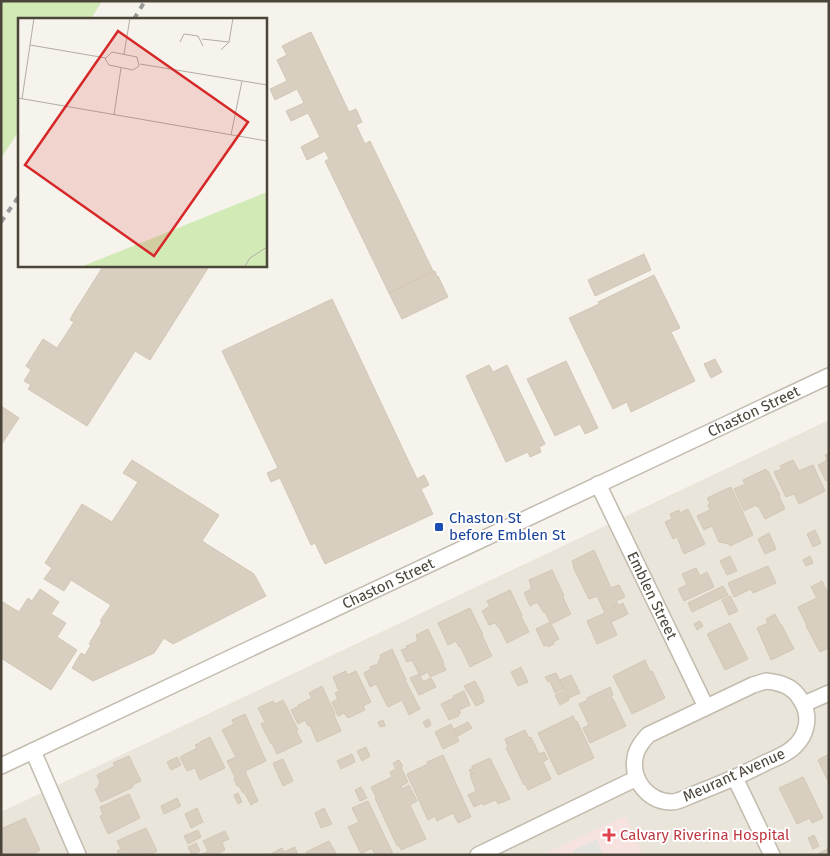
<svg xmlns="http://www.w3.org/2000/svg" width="830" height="856" font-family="'Fira Sans',sans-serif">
	<rect width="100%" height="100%" fill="#f6f3ec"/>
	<path fill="#eae5da" d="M 829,420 L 829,855 L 1,855 L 1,812 Z"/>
	<path fill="#f6e3e0" d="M 625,816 L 643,855 L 542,855 Z"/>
	<path fill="#d2eab5" d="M 1,1 L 102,1 L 91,19 L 19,19 L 19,131 L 1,158 Z"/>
	<path fill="#e5e3e0" d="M 597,839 L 604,855 L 575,855 L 573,850 Z"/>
	<g fill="#d8cfc1" stroke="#d3c7b4">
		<path d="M 311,32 L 349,112 L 356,109 L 362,122 L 356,125 L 365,144 L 370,141 L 433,271 L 389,293 L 325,161 L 329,159 L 325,151 L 307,160 L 301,147 L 320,137 L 308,113 L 291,121 L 286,111 L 304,103 L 297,89 L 275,100 L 270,89 L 287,81 L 277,60 L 287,55 L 282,46 Z"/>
		<path d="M 644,254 L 651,270 L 595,296 L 588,280 Z"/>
		<path d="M 104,265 L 203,265 L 208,268 L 150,360 L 135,351 L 87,426 L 28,389 L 31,385 L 24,381 L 31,370 L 26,366 L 43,339 L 57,348 L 74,322 L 70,320 L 73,314 Z"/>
		<path d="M 435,271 L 437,277 L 438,276 L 448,297 L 402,319 L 389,293 Z"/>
		<path d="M 654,275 L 680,328 L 671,332 L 695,381 L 631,412 L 627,402 L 613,409 L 569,318 L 599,304 L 598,302 Z"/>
		<path d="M 332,299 L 417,479 L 424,475 L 429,485 L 421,489 L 433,514 L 325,564 L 315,543 L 311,545 L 280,478 L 271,482 L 267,473 L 278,468 L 222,351 Z"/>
		<path d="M 715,359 L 722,372 L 711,378 L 704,364 Z"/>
		<path d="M 566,361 L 598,428 L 585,434 L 580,424 L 555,436 L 527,379 Z"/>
		<path d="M 489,365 L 493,372 L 507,365 L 545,444 L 539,447 L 541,452 L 530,457 L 528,452 L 506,462 L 466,376 Z"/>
		<path d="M 1,406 L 19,418 L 1,445 Z"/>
		<path d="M 829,453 L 829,480 L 826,481 L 818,465 L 826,461 L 826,459 L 827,459 L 825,455 Z"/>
		<path d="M 132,460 L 219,515 L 202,541 L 254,574 L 266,596 L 173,644 L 164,638 L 154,653 L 93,681 L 72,668 L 81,653 L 85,655 L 91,645 L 89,644 L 102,622 L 100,621 L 111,605 L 71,580 L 64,591 L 44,579 L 52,568 L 45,563 L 82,504 L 112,522 L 138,482 L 123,473 Z"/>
		<path d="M 793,460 L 799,471 L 813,465 L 825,491 L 799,504 L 794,494 L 786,497 L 774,472 L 782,469 L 780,466 Z"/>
		<path d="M 766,469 L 767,472 L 768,471 L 780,495 L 779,496 L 785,509 L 765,519 L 758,506 L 757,507 L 756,505 L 744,511 L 734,489 L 745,484 L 743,480 Z"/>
		<path d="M 731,487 L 753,535 L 730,546 L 729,544 L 719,542 L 712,526 L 704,530 L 697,516 L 710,510 L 708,505 L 710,504 L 707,498 Z"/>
		<path d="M 688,509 L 705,544 L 684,554 L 677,537 L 673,539 L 665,522 L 672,519 L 670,514 L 679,510 L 680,513 Z"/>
		<path d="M 815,530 L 821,543 L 813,547 L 807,534 Z"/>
		<path d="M 769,533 L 776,549 L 765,554 L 758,539 Z"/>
		<path d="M 594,550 L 611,588 L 619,585 L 625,597 L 616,601 L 618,604 L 613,607 L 613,608 L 623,603 L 628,614 L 611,622 L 617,635 L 597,644 L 587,621 L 605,613 L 597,596 L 589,599 L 573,567 L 574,567 L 572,561 Z"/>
		<path d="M 730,556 L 737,571 L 727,575 L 720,561 Z"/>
		<path d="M 810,556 L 813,563 L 806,566 L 803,560 Z"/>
		<path d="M 768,566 L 776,583 L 753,593 L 751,589 L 734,597 L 728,583 Z"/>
		<path d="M 696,568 L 700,576 L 707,572 L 714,587 L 684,601 L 678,589 L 687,585 L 682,574 Z"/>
		<path d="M 552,570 L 564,596 L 563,597 L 565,602 L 571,614 L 551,624 L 559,639 L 553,642 L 554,644 L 548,647 L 547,645 L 544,646 L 536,629 L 550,622 L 545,612 L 544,613 L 537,602 L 530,606 L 524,593 L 531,589 L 531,586 L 529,580 Z"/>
		<path d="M 822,581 L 829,595 L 827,595 L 829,598 L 829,648 L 820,652 L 806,626 L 807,626 L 798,607 L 817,598 L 811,587 Z"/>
		<path d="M 723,586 L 728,595 L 692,612 L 688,603 Z"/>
		<path d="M 40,589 L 59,602 L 51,614 L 66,623 L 57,637 L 77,650 L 51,690 L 1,658 L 1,601 L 19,612 L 28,598 L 32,601 Z"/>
		<path d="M 510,590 L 522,615 L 521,616 L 529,632 L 507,643 L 499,627 L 498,627 L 495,623 L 489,625 L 482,611 L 490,606 L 487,601 Z"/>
		<path d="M 730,596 L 738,611 L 729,615 L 722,600 Z"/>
		<path d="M 470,608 L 483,635 L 482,635 L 492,656 L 470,667 L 460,646 L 459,647 L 456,641 L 448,645 L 438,623 Z"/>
		<path d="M 775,614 L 780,624 L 781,624 L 794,649 L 771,660 L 757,628 L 768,623 L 766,619 Z"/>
		<path d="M 700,621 L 703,626 L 697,630 L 694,624 Z"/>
		<path d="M 730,623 L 748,659 L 725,670 L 707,634 Z"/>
		<path d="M 428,629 L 444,663 L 443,664 L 446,670 L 430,677 L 428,672 L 420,676 L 423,682 L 431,678 L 436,687 L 419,695 L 410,678 L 419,674 L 412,660 L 407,662 L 401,650 L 407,648 L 406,646 L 418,641 L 416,635 Z"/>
		<path d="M 392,649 L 406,680 L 405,680 L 420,709 L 409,715 L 402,700 L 388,707 L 376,684 L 370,687 L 364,673 L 371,669 L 370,667 L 378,664 L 379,660 L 381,659 L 380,655 Z"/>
		<path d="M 645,660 L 650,672 L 652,671 L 665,698 L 632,714 L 613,676 Z"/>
		<path d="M 521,667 L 528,682 L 518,686 L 511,672 Z"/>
		<path d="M 346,671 L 347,675 L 356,671 L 371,702 L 363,706 L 365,710 L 348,718 L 344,713 L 338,716 L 332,702 L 338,699 L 335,693 L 339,691 L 333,677 Z"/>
		<path d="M 556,673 L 564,689 L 555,693 L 550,681 L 548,682 L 545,677 Z"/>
		<path d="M 571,675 L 580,693 L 569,698 L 560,680 Z"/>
		<path d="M 475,681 L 482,694 L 484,702 L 476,706 L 464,686 Z"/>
		<path d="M 322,686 L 335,714 L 334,715 L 341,731 L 317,742 L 310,725 L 308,726 L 305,720 L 298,724 L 291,710 L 299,706 L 298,705 L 312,698 L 309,693 Z"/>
		<path d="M 610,687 L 613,695 L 611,696 L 612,699 L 613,699 L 626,726 L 590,743 L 583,728 L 589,725 L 579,704 L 588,700 L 587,698 Z"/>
		<path d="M 464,691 L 470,705 L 459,710 L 461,713 L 458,714 L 459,716 L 449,720 L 441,704 L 454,698 L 453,696 Z"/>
		<path d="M 564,691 L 569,700 L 560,705 L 555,695 Z"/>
		<path d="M 283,700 L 298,730 L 296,731 L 302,742 L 277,754 L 272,743 L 271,744 L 261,724 L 265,722 L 258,708 L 273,701 L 275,704 Z"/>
		<path d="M 245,714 L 266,761 L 245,771 L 258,801 L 251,805 L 244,792 L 243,793 L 239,786 L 237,786 L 234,778 L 235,777 L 227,761 L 236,757 L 222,730 L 234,724 L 232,720 Z"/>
		<path d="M 573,716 L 576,722 L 577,721 L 594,758 L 558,775 L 538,733 Z"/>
		<path d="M 429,719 L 431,725 L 426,728 L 423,722 Z"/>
		<path d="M 383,720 L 385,726 L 380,727 L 378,722 Z"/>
		<path d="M 468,722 L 472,728 L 458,736 L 454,729 Z"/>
		<path d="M 451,724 L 459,741 L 443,749 L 435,732 Z"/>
		<path d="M 525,730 L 529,738 L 531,737 L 539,754 L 544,752 L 548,759 L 543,762 L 551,779 L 528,790 L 525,784 L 524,785 L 506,748 L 508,747 L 505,739 Z"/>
		<path d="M 210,737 L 225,768 L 200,780 L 195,768 L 187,771 L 180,757 L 197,748 L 195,745 L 200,743 L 200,742 Z"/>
		<path d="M 366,747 L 370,756 L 362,761 L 357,751 Z"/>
		<path d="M 352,754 L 355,762 L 341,769 L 337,761 Z"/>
		<path d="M 829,754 L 829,783 L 818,760 Z"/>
		<path d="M 443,755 L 471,817 L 458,823 L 453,813 L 437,821 L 435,816 L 428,820 L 407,774 L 428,764 L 427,762 Z"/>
		<path d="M 129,756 L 141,781 L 132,785 L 133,787 L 101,802 L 95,789 L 98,788 L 99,783 L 100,782 L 97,775 L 115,766 L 113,763 Z"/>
		<path d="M 177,757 L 181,765 L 171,770 L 167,762 Z"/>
		<path d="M 490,758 L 510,799 L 498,804 L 496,800 L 483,805 L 482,803 L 474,807 L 468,795 L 476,791 L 470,775 L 475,773 L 471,774 L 469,770 L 472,769 L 472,766 Z"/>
		<path d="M 283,759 L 293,781 L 283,786 L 273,763 Z"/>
		<path d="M 399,760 L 403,766 L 401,767 L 408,782 L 401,786 L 402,789 L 409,785 L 417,801 L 410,805 L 426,839 L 401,850 L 399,845 L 397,846 L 375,798 L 376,797 L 371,787 L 392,777 L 390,772 L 396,769 L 393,763 Z"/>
		<path d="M 803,777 L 823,818 L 812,823 L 810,818 L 797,824 L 779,788 Z"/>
		<path d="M 361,787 L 367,798 L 360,801 L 355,790 Z"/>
		<path d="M 238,793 L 242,802 L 238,804 L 234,795 Z"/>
		<path d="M 129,794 L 140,818 L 108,834 L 100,816 L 103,815 L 100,807 Z"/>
		<path d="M 177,798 L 181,806 L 164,814 L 161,806 Z"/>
		<path d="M 368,801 L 393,854 L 391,855 L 375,855 L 372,848 L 361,854 L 348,827 L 359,822 L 352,808 Z"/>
		<path d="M 197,808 L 203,822 L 191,828 L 185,814 Z"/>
		<path d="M 324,808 L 332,824 L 321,828 L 315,813 Z"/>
		<path d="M 25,818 L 40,850 L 33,855 L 1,855 L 1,829 Z"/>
		<path d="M 146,828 L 157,851 L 149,855 L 119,855 L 117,851 L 121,849 L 117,841 Z"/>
		<path d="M 198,830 L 201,837 L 188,844 L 184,836 Z"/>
		<path d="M 225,831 L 229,839 L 222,842 L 225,850 L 215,855 L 203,855 L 202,854 L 208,851 L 203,841 Z"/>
		<path d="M 814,835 L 819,846 L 813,849 L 808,838 Z"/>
		<path d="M 329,841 L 337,855 L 307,855 L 306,852 Z"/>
		<path d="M 196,843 L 200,851 L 192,855 L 188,847 Z"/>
		<path d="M 295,847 L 298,855 L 269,855 L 282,848 L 284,852 Z"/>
		<path d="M 829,848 L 829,855 L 816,855 Z"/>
	</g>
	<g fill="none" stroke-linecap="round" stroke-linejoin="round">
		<g stroke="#c2bbae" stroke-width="18">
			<g id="street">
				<path id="s1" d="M 598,484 L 706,707"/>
				<path d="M 766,681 C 785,683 796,688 804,706 C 810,719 806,735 796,745 C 789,753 777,758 767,762 C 744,774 720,784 697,793 C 689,796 679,802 672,802 C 649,802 631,781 635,758 C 636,749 642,742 648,735 L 753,685 Z"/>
				<path d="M 804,704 L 829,693"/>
				<path d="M 33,751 L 78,855"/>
				<path id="s2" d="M 1,766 L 829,376"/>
				<path d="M 735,778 L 772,855"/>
				<path d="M 478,855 L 637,778"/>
			</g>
		</g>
		<use href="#street" stroke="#fff" stroke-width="15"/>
		<g stroke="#9a9a9a" stroke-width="4" stroke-dasharray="6 6" stroke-linecap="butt">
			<path d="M 134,19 L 145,1"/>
			<path d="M 1,222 L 19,196"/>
		</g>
	</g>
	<rect fill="#1a4fb4" stroke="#fff" stroke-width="2" x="434" y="522" width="10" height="10" rx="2.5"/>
	<path fill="#e0444e" stroke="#fff" stroke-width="2" d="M606.5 827.5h5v5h5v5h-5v5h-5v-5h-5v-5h5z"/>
	<g text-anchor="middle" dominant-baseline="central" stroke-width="4" stroke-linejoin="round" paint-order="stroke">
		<g font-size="15" fill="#4b4439" stroke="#fff">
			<text stroke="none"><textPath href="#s2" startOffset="832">Chaston Street</textPath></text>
			<text stroke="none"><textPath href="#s2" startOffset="428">Chaston Street</textPath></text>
			<text stroke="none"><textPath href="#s1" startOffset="124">Emblen Street</textPath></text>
			<text transform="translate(734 775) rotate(-24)">Meurant Avenue</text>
		</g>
		<g font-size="15" fill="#164399" stroke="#fff" text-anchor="start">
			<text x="449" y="518">Chaston St<tspan x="449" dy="17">before Emblen St</tspan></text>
		</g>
		<g font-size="15" fill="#be3a42" stroke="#fff" text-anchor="start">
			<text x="620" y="835">Calvary Riverina Hospital</text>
		</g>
	</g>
	<g transform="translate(18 18)">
		<rect width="249" height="249" fill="#f6f3ec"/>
		<path d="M 249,174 L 249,248 L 65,248 L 115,228 Z" fill="#d2eab5"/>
		<path fill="none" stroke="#b2ada4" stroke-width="1" d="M 184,21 L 211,24M 162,24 L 166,16 L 180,18 L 185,28M 12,27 L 88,40M 203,32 L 211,24 L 215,0M 94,34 L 119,39 L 121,48 L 115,52 L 91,47 L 87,41 ZM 106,36 L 112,0M 122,46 L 249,67M 0,80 L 249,123M 4,81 L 16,0M 96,97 L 103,50M 213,117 L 224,63M 227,248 L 232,240 L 249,229"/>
		<path fill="#d62828" fill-opacity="0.15" stroke="#d62828" stroke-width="2.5" d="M 100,13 L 230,104 L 136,238 L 7,147 Z"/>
		<rect width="249" height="249" fill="none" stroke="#4b4439" stroke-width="2.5"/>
	</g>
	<rect width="830" height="856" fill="none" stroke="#4b4439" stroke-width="5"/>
</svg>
